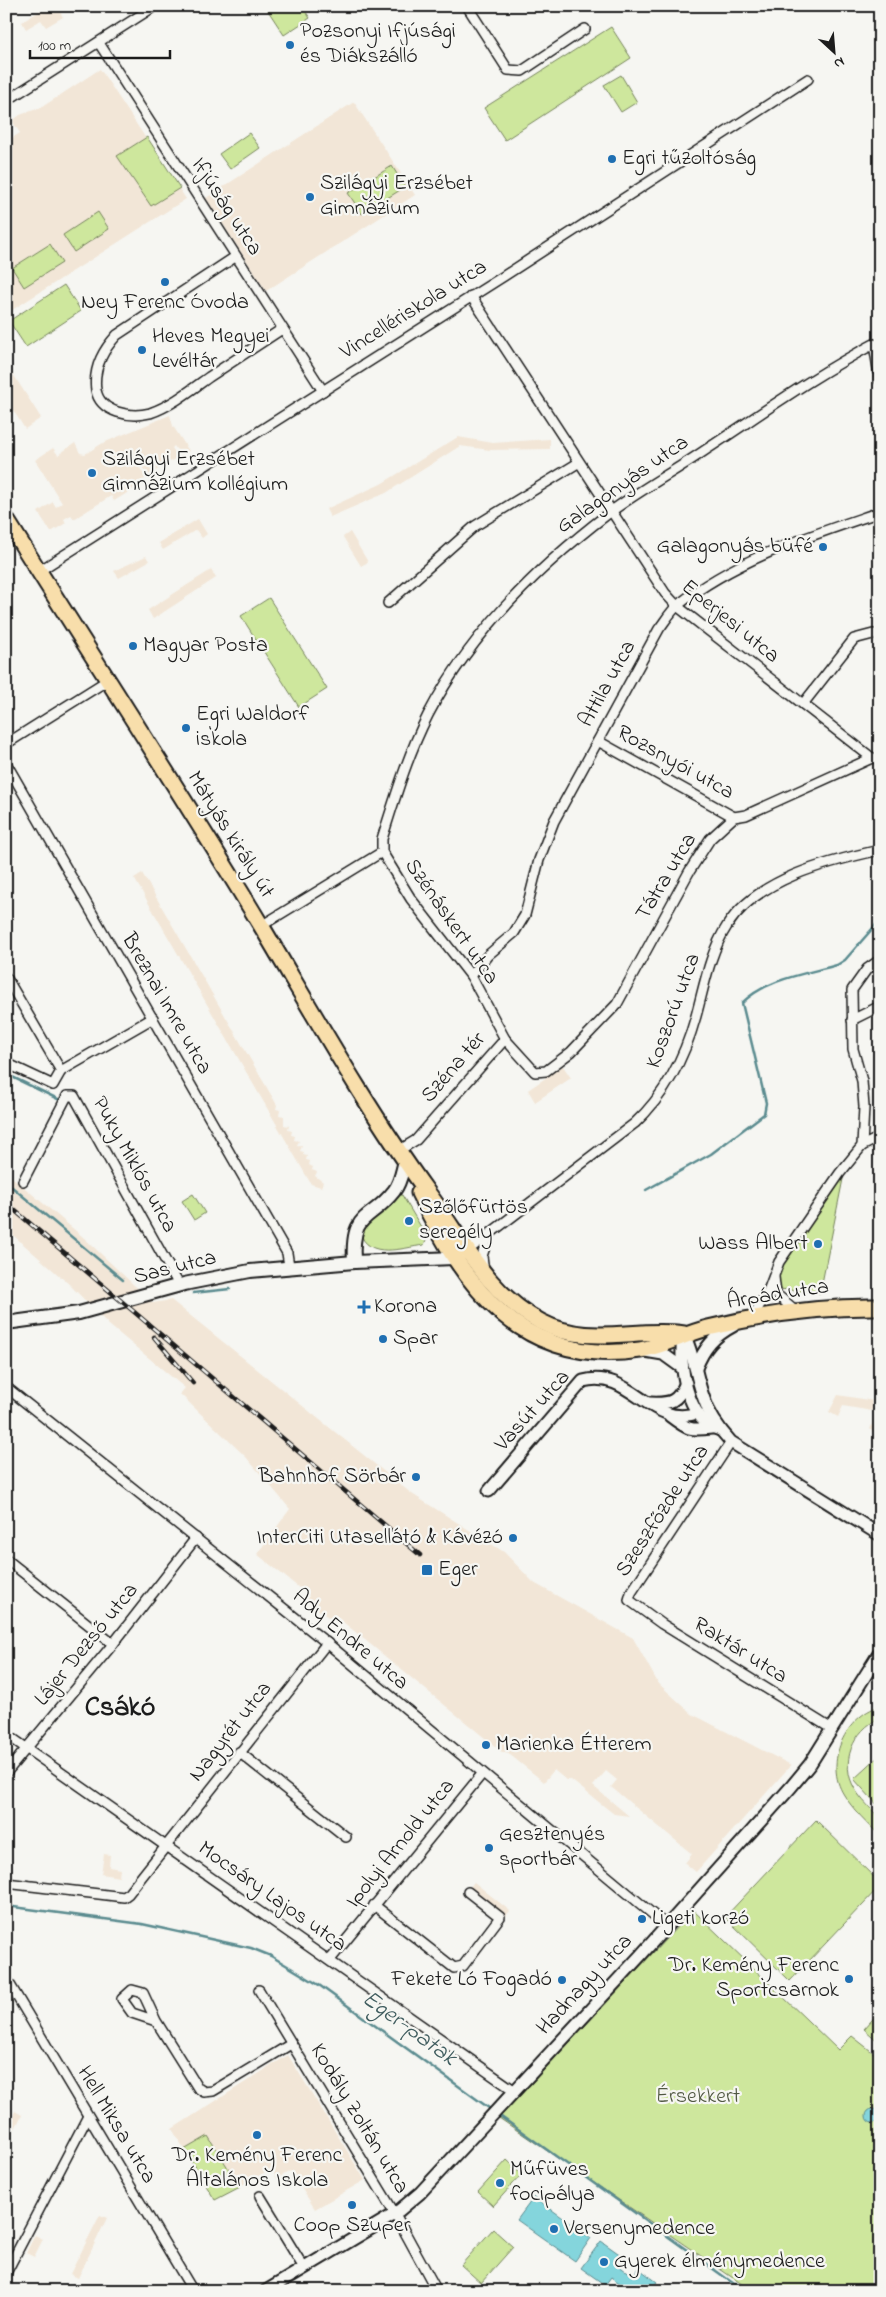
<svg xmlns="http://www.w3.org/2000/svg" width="886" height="2297" font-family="'Indie Flower',sans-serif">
	<rect width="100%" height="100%" fill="#f6f6f2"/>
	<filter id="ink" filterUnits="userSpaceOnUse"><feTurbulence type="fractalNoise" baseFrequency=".02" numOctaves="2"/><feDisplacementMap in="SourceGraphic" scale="10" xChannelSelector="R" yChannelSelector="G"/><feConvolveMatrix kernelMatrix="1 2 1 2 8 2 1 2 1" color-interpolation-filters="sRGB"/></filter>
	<g filter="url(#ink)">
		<g fill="#f2e6d7">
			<path d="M 48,6 L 63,6 L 58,9 L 63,17 L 46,27 L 41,20 L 26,29 L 22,22 Z"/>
			<path d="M 100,69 L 186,199 L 6,314 L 6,142 L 20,133 L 12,121 L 20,115 L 42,107 Z"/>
			<path d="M 354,102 L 415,195 L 266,291 L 206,198 Z"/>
			<path d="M 6,363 L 41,418 L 25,429 L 6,399 Z"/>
			<path d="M 170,415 L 173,426 L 189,451 L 181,456 L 174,446 L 172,448 L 178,457 L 147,476 L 142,467 L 140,468 L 146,478 L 132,490 L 114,501 L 111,496 L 74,519 L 71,515 L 64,519 L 66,523 L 51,532 L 38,512 L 53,502 L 56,507 L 62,503 L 35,460 L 53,448 L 58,455 L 75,443 L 80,453 L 85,454 L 103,443 Z"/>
			<path d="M 458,437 L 493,443 L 550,439 L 550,449 L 490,450 L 460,446 L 386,493 L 330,517 L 326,509 L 381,484 Z"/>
			<path d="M 198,519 L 207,534 L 202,538 L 196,530 L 163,550 L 159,543 Z"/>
			<path d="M 350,532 L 368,562 L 361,566 L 343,537 Z"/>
			<path d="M 146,556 L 149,561 L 119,578 L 114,571 Z"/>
			<path d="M 211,570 L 216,578 L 153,619 L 148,610 Z"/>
			<path d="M 142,873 L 277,1105 L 276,1109 L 280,1110 L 279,1115 L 284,1116 L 284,1125 L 289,1126 L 288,1130 L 292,1131 L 291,1135 L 295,1136 L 294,1140 L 299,1141 L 297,1145 L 302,1146 L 300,1151 L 304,1152 L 303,1155 L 307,1156 L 306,1160 L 310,1161 L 309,1165 L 313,1167 L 312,1170 L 317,1172 L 315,1176 L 323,1182 L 321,1187 L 311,1184 L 134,878 Z"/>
			<path d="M 563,1066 L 571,1078 L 535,1102 L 528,1090 Z"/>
			<path d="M 6,1172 L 83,1237 L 153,1303 L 171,1300 L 412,1494 L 504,1552 L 534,1583 L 633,1638 L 658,1683 L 692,1714 L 791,1765 L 696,1872 L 685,1863 L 692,1854 L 611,1787 L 617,1780 L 606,1771 L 593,1786 L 629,1816 L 614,1814 L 571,1780 L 566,1780 L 554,1770 L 544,1782 L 509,1754 L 502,1752 L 337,1617 L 333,1621 L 306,1600 L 309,1596 L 257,1554 L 290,1509 L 246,1457 L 180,1394 L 185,1388 L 109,1325 L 70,1285 L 6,1229 Z"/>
			<path d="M 838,1395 L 880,1402 L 880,1430 L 877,1435 L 870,1429 L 878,1412 L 843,1406 L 838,1417 L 829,1412 Z"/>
			<path d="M 104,1854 L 110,1855 L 109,1867 L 120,1869 L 119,1877 L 101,1874 Z"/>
			<path d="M 474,1882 L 510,1911 L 506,1916 L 470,1887 Z"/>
			<path d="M 288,2055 L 365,2180 L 315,2209 L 290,2171 L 277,2179 L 271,2169 L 215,2200 L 172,2129 Z"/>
			<path d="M 15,2111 L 22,2115 L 6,2146 L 6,2128 Z"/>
			<path d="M 100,2215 L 107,2218 L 78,2278 L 70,2274 Z"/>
			<path d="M 35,2235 L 43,2239 L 34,2257 L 26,2253 Z"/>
		</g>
		<g fill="#cee79d" stroke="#75825c">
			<path d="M 265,6 L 302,6 L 310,18 L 284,35 Z"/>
			<path d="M 611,27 L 631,58 L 505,140 L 484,108 Z"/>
			<path d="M 621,75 L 637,102 L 621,112 L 604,85 Z"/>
			<path d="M 249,133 L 260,148 L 230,169 L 219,154 Z"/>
			<path d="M 147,137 L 180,188 L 151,206 L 117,156 Z"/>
			<path d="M 392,166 L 405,187 L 362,214 L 348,193 Z"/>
			<path d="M 98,212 L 109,229 L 74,252 L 63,235 Z"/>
			<path d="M 50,244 L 62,263 L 24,287 L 12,268 Z"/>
			<path d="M 64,285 L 81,311 L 26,347 L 9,321 Z"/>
			<path d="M 269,598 L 327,689 L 299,707 L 241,616 Z"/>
			<path d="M 844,1174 L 820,1293 L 779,1289 L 778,1274 L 783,1260 Z"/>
			<path d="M 193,1194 L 205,1213 L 194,1220 L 182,1201 Z"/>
			<path d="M 402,1195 L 427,1237 L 424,1245 C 402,1248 368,1260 360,1232 L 362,1225 L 396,1196 Z"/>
			<path d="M 880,1706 L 880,1718 C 853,1730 839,1763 855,1789 C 861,1800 872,1809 880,1819 L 880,1836 C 868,1823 853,1810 844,1795 C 823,1762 846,1716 880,1706 Z"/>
			<path d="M 880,1755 L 880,1808 L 854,1779 Z"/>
			<path d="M 816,1820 L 880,1883 L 880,1886 L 790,1981 L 725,1917 Z"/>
			<path d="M 693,1910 L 838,2050 L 852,2036 L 880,2058 L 880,2291 L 752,2291 L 499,2118 Z"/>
			<path d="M 880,2011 L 880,2043 L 864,2029 Z"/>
			<path d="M 208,2136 L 240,2187 L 215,2200 L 184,2150 Z"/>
			<path d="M 507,2160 L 522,2174 L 493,2206 L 478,2192 Z"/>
			<path d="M 493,2229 L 513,2247 L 481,2283 L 461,2265 Z"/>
		</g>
		<g fill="#84d5dc" stroke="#5a8b8f">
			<circle cx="873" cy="2116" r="7"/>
			<path d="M 534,2197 L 591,2238 L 575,2261 L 517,2220 Z"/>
			<path d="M 601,2241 L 625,2258 L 619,2266 L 633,2276 L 638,2268 L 657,2282 L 650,2291 L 623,2291 L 625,2287 L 611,2277 L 605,2285 L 581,2268 Z"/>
		</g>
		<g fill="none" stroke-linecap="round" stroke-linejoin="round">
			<g stroke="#5a8b8f" stroke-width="2.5">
				<path d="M 6,1074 L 60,1100"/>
				<path d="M 6,1182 L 123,1280"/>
				<path d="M 646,1190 L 711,1154 L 764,1114 L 766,1103 L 742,1003 C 766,979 805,974 837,965 L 845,960 L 880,920"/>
				<path d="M 193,1293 L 230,1289"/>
				<path d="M 6,1906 L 142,1924 L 251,1948 L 271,1956 L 319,1985 L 493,2111"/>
				<path d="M 497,2114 L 744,2291"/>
			</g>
			<g stroke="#1c1c1c" stroke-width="12">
				<g id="minor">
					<path d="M 467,6 L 508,70 L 522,71 L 585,29"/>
					<path d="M 99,43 L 323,391"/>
					<path d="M 6,101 L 155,6"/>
					<path d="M 235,257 L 117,335 C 103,350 93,369 96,390 C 100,413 131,418 150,413 C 171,406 191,390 209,377 C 233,361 258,345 282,329"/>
					<path d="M 471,296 L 665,593 L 677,606 L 872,758"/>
					<path d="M 39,571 L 504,276 L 808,79"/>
					<path d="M 388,603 L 475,526 L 578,463"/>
					<path d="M 803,704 L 854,639 L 873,634 L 880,635"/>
					<path d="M 598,741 L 734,817"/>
					<path d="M 6,744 L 108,680"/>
					<path d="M 6,763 L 287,1253 L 289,1266"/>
					<path d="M 382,852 L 382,839 C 395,798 408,754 428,715 C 469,636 538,567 609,513 C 640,490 675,471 707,449 C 762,413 815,375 874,344 L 880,381"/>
					<path d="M 382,852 L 411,899 L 471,976 L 505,1039 L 535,1072 L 546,1071 L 571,1052 L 617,1004 L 689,872 L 710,839 L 734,817 L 746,815 L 872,758 L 880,759"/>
					<path d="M 261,926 L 382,852"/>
					<path d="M 471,976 L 488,955 L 514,933 L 525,915 L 539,860 L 554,821 L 659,629 C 665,621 671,611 678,605 C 737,558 810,536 880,512"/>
					<path d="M 6,977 L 61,1071"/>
					<path d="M 852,1020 L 880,1006"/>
					<path d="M 6,1063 L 53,1085 L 61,1071 L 153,1018"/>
					<path d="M 862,1146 L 880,1137"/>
					<path d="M 398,1151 L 416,1140 L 505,1039"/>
					<path d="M 23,1181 L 67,1096 L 74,1096 L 179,1285"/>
					<path d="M 467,1251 L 635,1123 C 665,1095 685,1056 696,1016 C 704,987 710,952 727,926 C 756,879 829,861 880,850"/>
					<path d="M 484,1271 L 482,1256 L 489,1235"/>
					<path d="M 774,1277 L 776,1294 L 795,1310"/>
					<path d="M 752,1318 L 768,1291 L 779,1262 L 840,1173 L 862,1146 L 864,1107 L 862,1081 L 853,1049 L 852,990 L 867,969 L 880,960"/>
					<path d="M 6,1387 L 327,1643 L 667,1926"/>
					<path d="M 731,1442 L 631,1593 L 629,1600 L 662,1624 L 832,1729"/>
					<path d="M 6,1559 L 113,1644"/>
					<path d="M 6,1734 L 515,2091"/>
					<path d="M 239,1752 L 346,1837"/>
					<path d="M 6,1773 L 113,1644 L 196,1538"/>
					<path d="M 6,1883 L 124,1897 L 128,1894 L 327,1643"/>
					<path d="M 374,1905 L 454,1968 L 463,1966 L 500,1917 L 468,1892"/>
					<path d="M 330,1960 L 482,1774"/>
					<path d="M 6,1978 L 193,2291"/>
					<path d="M 259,1990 L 395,2214 L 437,2291"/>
					<path d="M 156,2021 L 132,2013 L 122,1999 L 132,1990 L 143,1993 L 156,2021 L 198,2088 L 204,2092 L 213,2091 L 291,2044"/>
					<path d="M 260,2196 L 304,2268"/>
					<path d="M 6,2273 L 88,2116"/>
				</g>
			</g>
			<g stroke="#1c1c1c" stroke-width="15">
				<g id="tertiary">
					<path d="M 684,1334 C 694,1355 696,1377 704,1399 C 709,1415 720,1430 731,1442 L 880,1535"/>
					<path d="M 684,1334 C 677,1362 687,1422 720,1430"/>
					<path d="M 645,1351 L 663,1354 L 681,1367"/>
					<path d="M 696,1368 C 704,1348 714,1336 733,1326"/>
					<path d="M 650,1403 C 671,1404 677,1402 686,1383"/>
					<path d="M 670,1416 C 687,1429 690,1431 711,1428"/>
					<path d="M 489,1491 L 583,1381 C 631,1368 650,1429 697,1413"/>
					<path d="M 6,2290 L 7,2291"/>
					<path d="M 266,2291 L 395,2214 L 420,2193 L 640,1956 L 791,1787 L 810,1764 L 880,1652"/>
				</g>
			</g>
			<g stroke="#1c1c1c" stroke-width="16">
				<g id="secondary">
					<path d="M 354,1262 C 351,1210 369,1223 394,1191 C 401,1182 402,1171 405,1161"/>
					<path d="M 6,1323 L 79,1313 L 184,1284 L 250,1271 L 354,1262 L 454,1258 L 461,1254"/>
				</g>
			</g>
			<g stroke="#1c1c1c" stroke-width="19">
				<g id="primary">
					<path d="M 6,519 C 91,655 179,789 262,927 C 315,1016 367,1109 428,1193 C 463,1240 487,1294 541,1322 C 588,1347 636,1327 684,1334"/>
					<path d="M 419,1193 C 464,1287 522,1368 640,1350 C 664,1346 684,1334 708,1328 C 765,1314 821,1306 880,1307"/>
				</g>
			</g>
			<use href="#minor" stroke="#f6f6f2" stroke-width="9"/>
			<use href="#tertiary" stroke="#f6f6f2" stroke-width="11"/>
			<use href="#secondary" stroke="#f6f6f2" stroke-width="12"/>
			<use href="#primary" stroke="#f8deab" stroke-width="15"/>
			<g stroke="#1c1c1c" stroke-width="4.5">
				<g id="rail">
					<path d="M 6,1203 L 420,1555"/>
					<path d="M 154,1337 L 193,1383"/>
				</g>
			</g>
			<use href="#rail" stroke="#f6f6f2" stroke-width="2.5" stroke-dasharray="8" stroke-linecap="butt"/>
		</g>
	</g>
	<g fill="#1f6fb2" stroke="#f6f6f2" stroke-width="2">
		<circle cx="290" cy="45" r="5"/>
		<circle cx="612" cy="159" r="5"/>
		<circle cx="310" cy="197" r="5"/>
		<circle cx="165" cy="282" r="5"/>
		<circle cx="142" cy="350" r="5"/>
		<circle cx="92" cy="473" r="5"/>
		<circle cx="823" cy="547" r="5"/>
		<circle cx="133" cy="646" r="5"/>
		<circle cx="186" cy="728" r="5"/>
		<circle cx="409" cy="1221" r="5"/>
		<circle cx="818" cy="1244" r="5"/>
		<path d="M361.5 1299.5h5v5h5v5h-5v5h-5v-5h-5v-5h5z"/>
		<circle cx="383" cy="1339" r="5"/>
		<circle cx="416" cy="1477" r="5"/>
		<circle cx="513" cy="1538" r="5"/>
		<rect x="421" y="1564" width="12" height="12" rx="2.5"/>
		<circle cx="486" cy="1745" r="5"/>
		<circle cx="489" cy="1848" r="5"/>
		<circle cx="642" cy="1919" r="5"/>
		<circle cx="849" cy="1979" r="5"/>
		<circle cx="562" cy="1980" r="5"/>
		<circle cx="257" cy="2135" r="5"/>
		<circle cx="500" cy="2183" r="5"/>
		<circle cx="352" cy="2205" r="5"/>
		<circle cx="554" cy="2229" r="5"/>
		<circle cx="604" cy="2262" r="5"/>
	</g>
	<g text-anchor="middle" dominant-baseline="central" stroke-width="4.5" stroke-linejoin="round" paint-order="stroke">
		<g font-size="22" fill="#1c1c1c" stroke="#f6f6f2" text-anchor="start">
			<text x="300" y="32">Pozsonyi Ifjúsági<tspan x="300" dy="25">és Diákszálló</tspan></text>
			<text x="622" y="159">Egri tűzoltóság</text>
			<text x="320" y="184">Szilágyi Erzsébet<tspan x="320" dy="25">Gimnázium</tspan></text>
			<text x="165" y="303" text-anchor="middle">Ney Ferenc Óvoda</text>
			<text x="152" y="337">Heves Megyei<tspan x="152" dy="25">Levéltár</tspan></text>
			<text x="102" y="460">Szilágyi Erzsébet<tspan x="102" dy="25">Gimnázium kollégium</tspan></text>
			<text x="813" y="547" text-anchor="end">Galagonyás büfé</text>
			<text x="143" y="646">Magyar Posta</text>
			<text x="196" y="715">Egri Waldorf<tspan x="196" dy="25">iskola</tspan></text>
			<text x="419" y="1208">Szőlőfürtös<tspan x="419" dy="25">seregély</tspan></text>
			<text x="808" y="1244" text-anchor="end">Wass Albert</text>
			<text x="374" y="1307">Korona</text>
			<text x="393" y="1339">Spar</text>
			<text x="406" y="1477" text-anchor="end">Bahnhof Sörbár</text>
			<text x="503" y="1538" text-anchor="end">InterCiti Utasellátó &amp; Kávézó</text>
			<text x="438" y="1570">Eger</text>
			<text x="496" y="1745">Marienka Étterem</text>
			<text x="499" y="1835">Gesztenyés<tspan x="499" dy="25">sportbár</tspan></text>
			<text x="652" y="1919">Ligeti korzó</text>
			<text x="839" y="1966" text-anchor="end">Dr. Kemény Ferenc<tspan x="839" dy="25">Sportcsarnok</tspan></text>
			<text x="552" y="1980" text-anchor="end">Fekete Ló Fogadó</text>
			<text x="257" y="2156" text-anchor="middle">Dr. Kemény Ferenc<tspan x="257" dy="25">Általános Iskola</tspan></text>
			<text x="510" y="2170">Műfüves<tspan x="510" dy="25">focipálya</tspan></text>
			<text x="352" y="2226" text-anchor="middle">Coop Szuper</text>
			<text x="564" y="2229">Versenymedence</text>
			<text x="614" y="2262">Gyerek élménymedence</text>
		</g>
		<g font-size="22" fill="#1c1c1c" stroke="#f6f6f2">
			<text transform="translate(226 207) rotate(57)">Ifjúság utca</text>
			<text transform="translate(414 310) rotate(-32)">Vincellériskola utca</text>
			<text transform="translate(623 485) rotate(-35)">Galagonyás utca</text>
			<text transform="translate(730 622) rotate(39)">Eperjesi utca</text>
			<text transform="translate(608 684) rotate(-61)">Attila utca</text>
			<text transform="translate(675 763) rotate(29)">Rozsnyói utca</text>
			<text transform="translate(230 835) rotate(58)">Mátyás király út</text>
			<text transform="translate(667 877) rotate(-59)">Tátra utca</text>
			<text transform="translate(451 922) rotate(55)">Szénáskert utca</text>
			<text transform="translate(166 1004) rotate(60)">Breznai Imre utca</text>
			<text transform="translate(674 1011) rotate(-70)">Koszorú utca</text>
			<text transform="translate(454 1068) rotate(-49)">Széna tér</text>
			<text transform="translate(134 1165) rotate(61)">Puky Miklós utca</text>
			<text transform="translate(175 1268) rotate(-14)">Sas utca</text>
			<text transform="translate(778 1295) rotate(-9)">Árpád utca</text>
			<text transform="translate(533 1411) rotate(-48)">Vasút utca</text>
			<text transform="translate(663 1511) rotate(-57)">Szeszfőzde utca</text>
			<text transform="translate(350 1640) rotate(40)">Ady Endre utca</text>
			<text transform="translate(87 1645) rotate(-51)">Lájer Dezső utca</text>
			<text transform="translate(740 1651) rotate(32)">Raktár utca</text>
			<text transform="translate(231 1732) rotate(-52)">Nagyrét utca</text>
			<text transform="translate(401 1844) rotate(-51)">Ipolyi Arnold utca</text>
			<text transform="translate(272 1897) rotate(35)">Mocsáry Lajos utca</text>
			<text transform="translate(585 1985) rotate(-47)">Hadnagy utca</text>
			<text transform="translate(359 2119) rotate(59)">Kodály Zoltán utca</text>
			<text transform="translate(116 2125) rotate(59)">Hell Miksa utca</text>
		</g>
		<g font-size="22" fill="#515943" stroke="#f6f6f2">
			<text x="698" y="2097">Érsekkert</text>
		</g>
		<g font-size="24" font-style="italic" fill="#405d5f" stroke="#f6f6f2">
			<text transform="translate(409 2029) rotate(36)">Eger-patak</text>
		</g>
		<g font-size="28" font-weight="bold" fill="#1c1c1c" stroke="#f6f6f2">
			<text x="120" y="1708">Csákó</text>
		</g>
	</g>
	<rect width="886" height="2297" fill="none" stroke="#f6f6f2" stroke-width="25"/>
	<rect x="12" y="12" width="861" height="2272" fill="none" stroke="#1c1c1c" stroke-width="2" filter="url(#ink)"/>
	<g transform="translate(834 52) rotate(154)" stroke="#f6f6f2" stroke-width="4" paint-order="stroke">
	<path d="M0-4L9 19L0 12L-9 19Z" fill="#1c1c1c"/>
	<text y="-8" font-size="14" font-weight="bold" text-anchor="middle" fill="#1c1c1c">N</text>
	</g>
	<path d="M30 50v8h140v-8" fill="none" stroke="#1c1c1c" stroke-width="2.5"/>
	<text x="38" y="50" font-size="15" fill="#1c1c1c" stroke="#f6f6f2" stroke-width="4" paint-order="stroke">100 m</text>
</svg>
